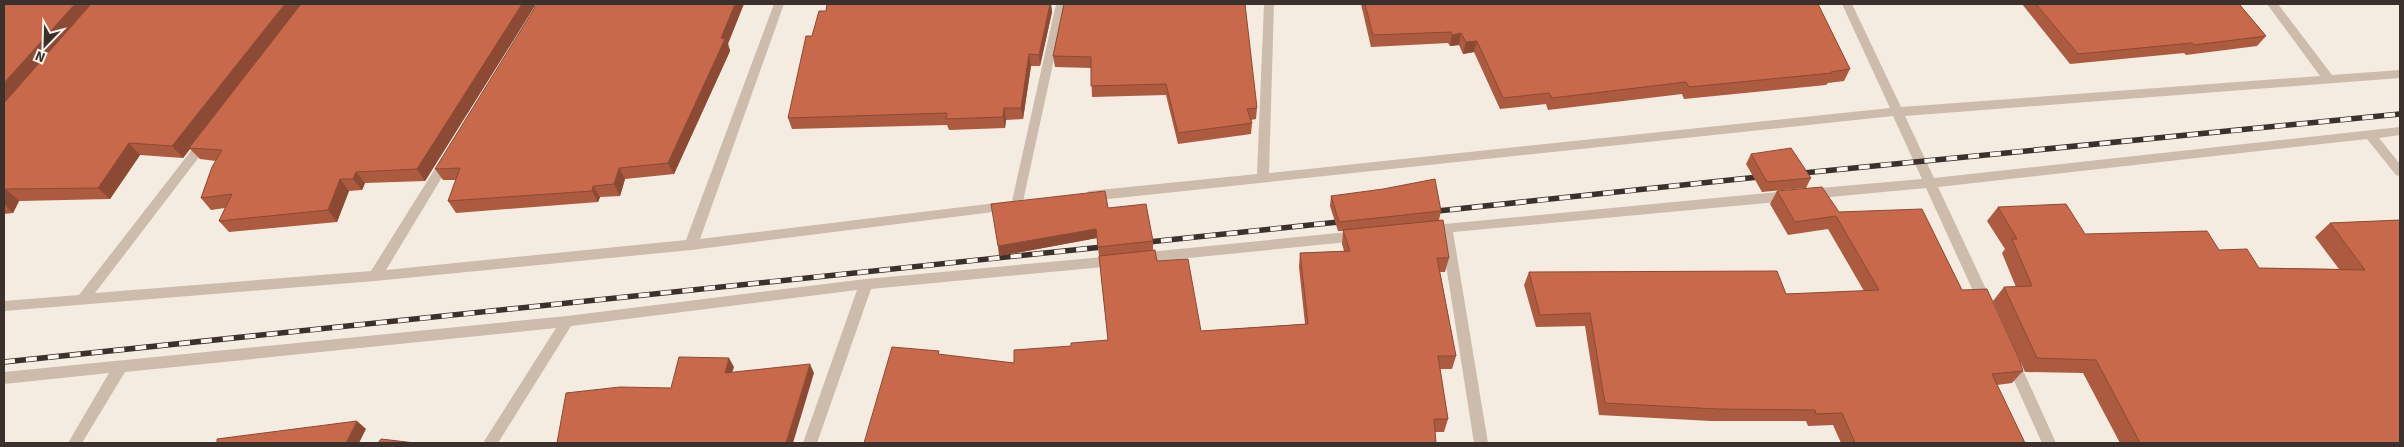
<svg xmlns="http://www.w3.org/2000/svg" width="2404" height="447" font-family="'Source Sans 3',sans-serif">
	<rect width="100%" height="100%" fill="#f4ebe1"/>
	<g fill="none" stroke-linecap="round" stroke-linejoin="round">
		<g fill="#cdbbac" fill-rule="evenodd">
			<path d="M 774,4 L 784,4 L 700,239 L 1012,201 L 1056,4 L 1066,4 L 1022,206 L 1014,207 L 1009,210 L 691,250 L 375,281 L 4,311 L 4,301 L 79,295 L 201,138 L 205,137 L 211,141 L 209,144 L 95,293 L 371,271 L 443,156 L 447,155 L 453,159 L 386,270 L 686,240 Z"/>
			<path d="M 1264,4 L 1274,4 L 1269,173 L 1890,108 L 1842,4 L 1852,4 L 1901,107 L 2320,76 L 2267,4 L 2278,4 L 2332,75 L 2400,70 L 2400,78 L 1905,116 L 1934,178 L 2400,127 L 2400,135 L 2379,138 L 2400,164 L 2400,176 L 2396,175 L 2367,139 L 1938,187 L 1993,304 L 1991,308 L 1986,309 L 1981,308 L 1979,304 L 1926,188 L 1809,199 L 1803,194 L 1809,189 L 1922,179 L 1893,116 L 1089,201 L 1085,199 L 1083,196 L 1089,191 L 1257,174 Z"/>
			<path d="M 1789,191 L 1795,196 L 1789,201 L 1453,232 L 1488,443 L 1474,443 L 1441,233 L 1424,232 L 1422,229 L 1424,226 Z"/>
			<path d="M 1358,231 L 1362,233 L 1364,236 L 1362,239 L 1358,241 L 1139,263 L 1134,262 L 1133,258 L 1134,254 L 1139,253 Z"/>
			<path d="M 1114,256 L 1119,257 L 1120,261 L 1119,265 L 1114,266 L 871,289 L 817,443 L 803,443 L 857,290 L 571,326 L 498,443 L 483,443 L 556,328 L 125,372 L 82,443 L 68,443 L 109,373 L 4,384 L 4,372 L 567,316 L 866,279 Z"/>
			<path d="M 2012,355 L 2017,357 L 2056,443 L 2042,443 L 2005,361 L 2007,357 Z"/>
		</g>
		<g stroke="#3b302b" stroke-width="5.5">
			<g id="rail">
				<path d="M 1793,174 L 2400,114"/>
				<path d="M 1428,212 L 1768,176"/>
				<path d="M 1139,243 L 1348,221"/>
				<path d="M 4,362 L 1112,246"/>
			</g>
		</g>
		<use href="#rail" stroke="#fbf5ee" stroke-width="4" stroke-dasharray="11" stroke-linecap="butt"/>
	</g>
	<g fill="#ac5a40">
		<path d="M 4,4 L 536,4 L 425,181 L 365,183 L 362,190 L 349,191 L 337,222 L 229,232 L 219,221 L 225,208 L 211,210 L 201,198 L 216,161 L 200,159 L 190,149 L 183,158 L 140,155 L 110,199 L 19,201 L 13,213 L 4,214 Z"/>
		<path d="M 827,4 L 1051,4 L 1052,12 L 1040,66 L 1031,66 L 1023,119 L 1006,120 L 1005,128 L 949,130 L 947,125 L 792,129 L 788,118 L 826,11 Z"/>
		<path d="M 1064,4 L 1257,108 L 1256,119 L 1251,120 L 1252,123 L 1251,134 L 1178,144 L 1166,95 L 1092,97 L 1091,68 L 1055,67 L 1053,56 Z"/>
		<path d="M 1361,4 L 1818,4 L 1850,69 L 1844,81 L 1828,83 L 1826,85 L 1684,99 L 1682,94 L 1548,110 L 1546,104 L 1500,109 L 1474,52 L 1463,54 L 1459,45 L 1450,46 L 1448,43 L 1371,47 Z"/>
		<path d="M 2022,4 L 2239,4 L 2266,36 L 2257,46 L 2186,55 L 2184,53 L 2070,64 Z"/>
		<path d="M 728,44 L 730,51 L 674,174 L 625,179 L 620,196 L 600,197 L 598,202 L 456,213 L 448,201 L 456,180 L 443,180 L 435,169 Z"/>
		<path d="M 1751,154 L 1811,178 L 1806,188 L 1762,192 L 1746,164 Z"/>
		<path d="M 1777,191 L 1839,212 L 1962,290 L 2023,371 L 2012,383 L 1997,385 L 2025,443 L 1841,443 L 1833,425 L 1808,426 L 1806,421 L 1711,421 L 1599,415 L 1585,326 L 1536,327 L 1524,285 L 1529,272 L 1786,294 L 1864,291 L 1828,229 L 1788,235 L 1770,204 Z"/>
		<path d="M 1331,196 L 1441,211 L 1439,220 L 1449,258 L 1445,272 L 1440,272 L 1456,356 L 1452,369 L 1440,369 L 1448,419 L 1444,432 L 1435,432 L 940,355 L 1014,363 L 1071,346 L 1108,340 L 1097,238 L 999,256 L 1108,208 L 1153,241 L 1153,250 L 1157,261 L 1201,331 L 1305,324 L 1299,267 L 1300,253 L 1344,251 L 1342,244 L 1343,231 L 1338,231 L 1330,206 Z"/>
		<path d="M 1998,207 L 2085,234 L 2219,250 L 2259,268 L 2339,269 L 2315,237 L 2330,223 L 2400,220 L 2400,443 L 2120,443 L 2083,373 L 2025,372 L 1993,301 L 2004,287 L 2016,287 L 2002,253 L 2005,249 L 1987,221 Z"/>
	</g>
	<g fill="#8c4a34">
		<path d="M 75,4 L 96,4 L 4,108 L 4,83 Z"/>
		<path d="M 285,4 L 303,4 L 189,148 L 190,149 L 183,158 L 172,146 Z"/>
		<path d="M 522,4 L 536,4 L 425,181 L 417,169 Z"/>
		<path d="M 735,4 L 744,4 L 728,44 L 730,51 L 674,174 L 668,163 Z"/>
		<path d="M 1050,4 L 1051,4 L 1052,12 L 1040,66 L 1039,55 Z"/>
		<path d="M 1461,33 L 1459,45 L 1450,46 L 1452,35 Z"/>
		<path d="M 1477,41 L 1474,52 L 1463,54 L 1466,42 Z"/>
		<path d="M 1029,54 L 1031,66 L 1023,119 L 1021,108 Z"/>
		<path d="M 1004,108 L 1006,120 L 1005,128 L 1003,117 Z"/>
		<path d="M 129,143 L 140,155 L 110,199 L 98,188 Z"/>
		<path d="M 619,168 L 625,179 L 620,196 L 614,184 Z"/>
		<path d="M 356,172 L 365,183 L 362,190 L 353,179 Z"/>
		<path d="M 340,179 L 349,191 L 337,222 L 328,210 Z"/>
		<path d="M 593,186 L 600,197 L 598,202 L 592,191 Z"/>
		<path d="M 6,189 L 19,201 L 13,213 L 4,204 L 4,194 Z"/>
		<path d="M 1096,229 L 1097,238 L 999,256 L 998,246 Z"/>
		<path d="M 729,358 L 734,367 L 729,382 L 725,373 Z"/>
		<path d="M 810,364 L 814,373 L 793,443 L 786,443 Z"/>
		<path d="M 357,421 L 366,429 L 359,443 L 346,443 Z"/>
	</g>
	<g fill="#c8694b" stroke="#8c4a34">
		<path d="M 4,4 L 75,4 L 4,83 Z"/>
		<path d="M 91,4 L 285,4 L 172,146 L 129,143 L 98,188 L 6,189 L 4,194 L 4,103 Z"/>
		<path d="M 301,4 L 522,4 L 417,169 L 356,172 L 353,179 L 340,179 L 328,210 L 219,221 L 232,194 L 201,198 L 212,167 L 222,150 L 189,148 Z"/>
		<path d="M 537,4 L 735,4 L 721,38 L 725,39 L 668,163 L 619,168 L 614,184 L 593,186 L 592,191 L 448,201 L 460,168 L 435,169 Z"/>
		<path d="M 827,4 L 1050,4 L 1039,55 L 1029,54 L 1021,108 L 1004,108 L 1003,117 L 946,119 L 947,113 L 788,118 L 806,36 L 812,36 L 819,11 L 826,11 Z"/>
		<path d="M 1064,4 L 1245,4 L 1257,108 L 1247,109 L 1252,123 L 1178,133 L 1166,84 L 1091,86 L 1091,57 L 1053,56 Z"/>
		<path d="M 1365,4 L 1818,4 L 1850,69 L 1831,72 L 1832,73 L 1689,87 L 1686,82 L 1552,98 L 1549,93 L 1503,98 L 1477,41 L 1466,42 L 1461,33 L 1452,35 L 1451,32 L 1373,35 Z"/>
		<path d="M 2036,4 L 2239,4 L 2266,36 L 2194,45 L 2192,43 L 2078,54 Z"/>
		<path d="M 1791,148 L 1811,178 L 1767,182 L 1751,154 Z"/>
		<path d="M 1435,179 L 1441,211 L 1339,222 L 1331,196 L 1383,189 Z"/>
		<path d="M 1822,187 L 1839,212 L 1922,209 L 1962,290 L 1987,289 L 2019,359 L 2023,371 L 1992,374 L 2025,443 L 1855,443 L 1842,413 L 1816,414 L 1815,410 L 1718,409 L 1605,403 L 1590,313 L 1540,315 L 1529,272 L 1777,271 L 1786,294 L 1879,290 L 1836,216 L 1795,222 L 1777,191 Z"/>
		<path d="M 1105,191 L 1108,208 L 1146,204 L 1153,241 L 1098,247 L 1096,229 L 998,246 L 991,204 Z"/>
		<path d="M 2066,204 L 2085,234 L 2207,231 L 2219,250 L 2247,249 L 2259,268 L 2365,270 L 2330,223 L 2400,220 L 2400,443 L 2140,443 L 2096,360 L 2037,358 L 2004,287 L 2032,286 L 2012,239 L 2017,239 L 1998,207 Z"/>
		<path d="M 1443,220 L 1449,258 L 1437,258 L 1456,356 L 1438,356 L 1448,419 L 1434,419 L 1436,443 L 864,443 L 892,347 L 939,351 L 938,354 L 1014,363 L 1014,350 L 1071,346 L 1071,343 L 1108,340 L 1099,256 L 1155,250 L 1157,261 L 1188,259 L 1201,331 L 1308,324 L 1300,253 L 1350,251 L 1343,230 Z"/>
		<path d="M 679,357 L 729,358 L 725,373 L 810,364 L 786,443 L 557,443 L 566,393 L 620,387 L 671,388 Z"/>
		<path d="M 357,421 L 346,443 L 217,443 L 217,439 Z"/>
		<path d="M 381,439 L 415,443 L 378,443 Z"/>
	</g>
	<rect width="2404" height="447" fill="none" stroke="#3b302b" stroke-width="10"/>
	<g transform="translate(45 45) rotate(203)" stroke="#fbf5ee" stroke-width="4" paint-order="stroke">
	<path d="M0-4L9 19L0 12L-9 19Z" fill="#3b302b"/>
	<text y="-8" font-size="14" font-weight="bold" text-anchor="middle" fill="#3b302b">N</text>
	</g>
</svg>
